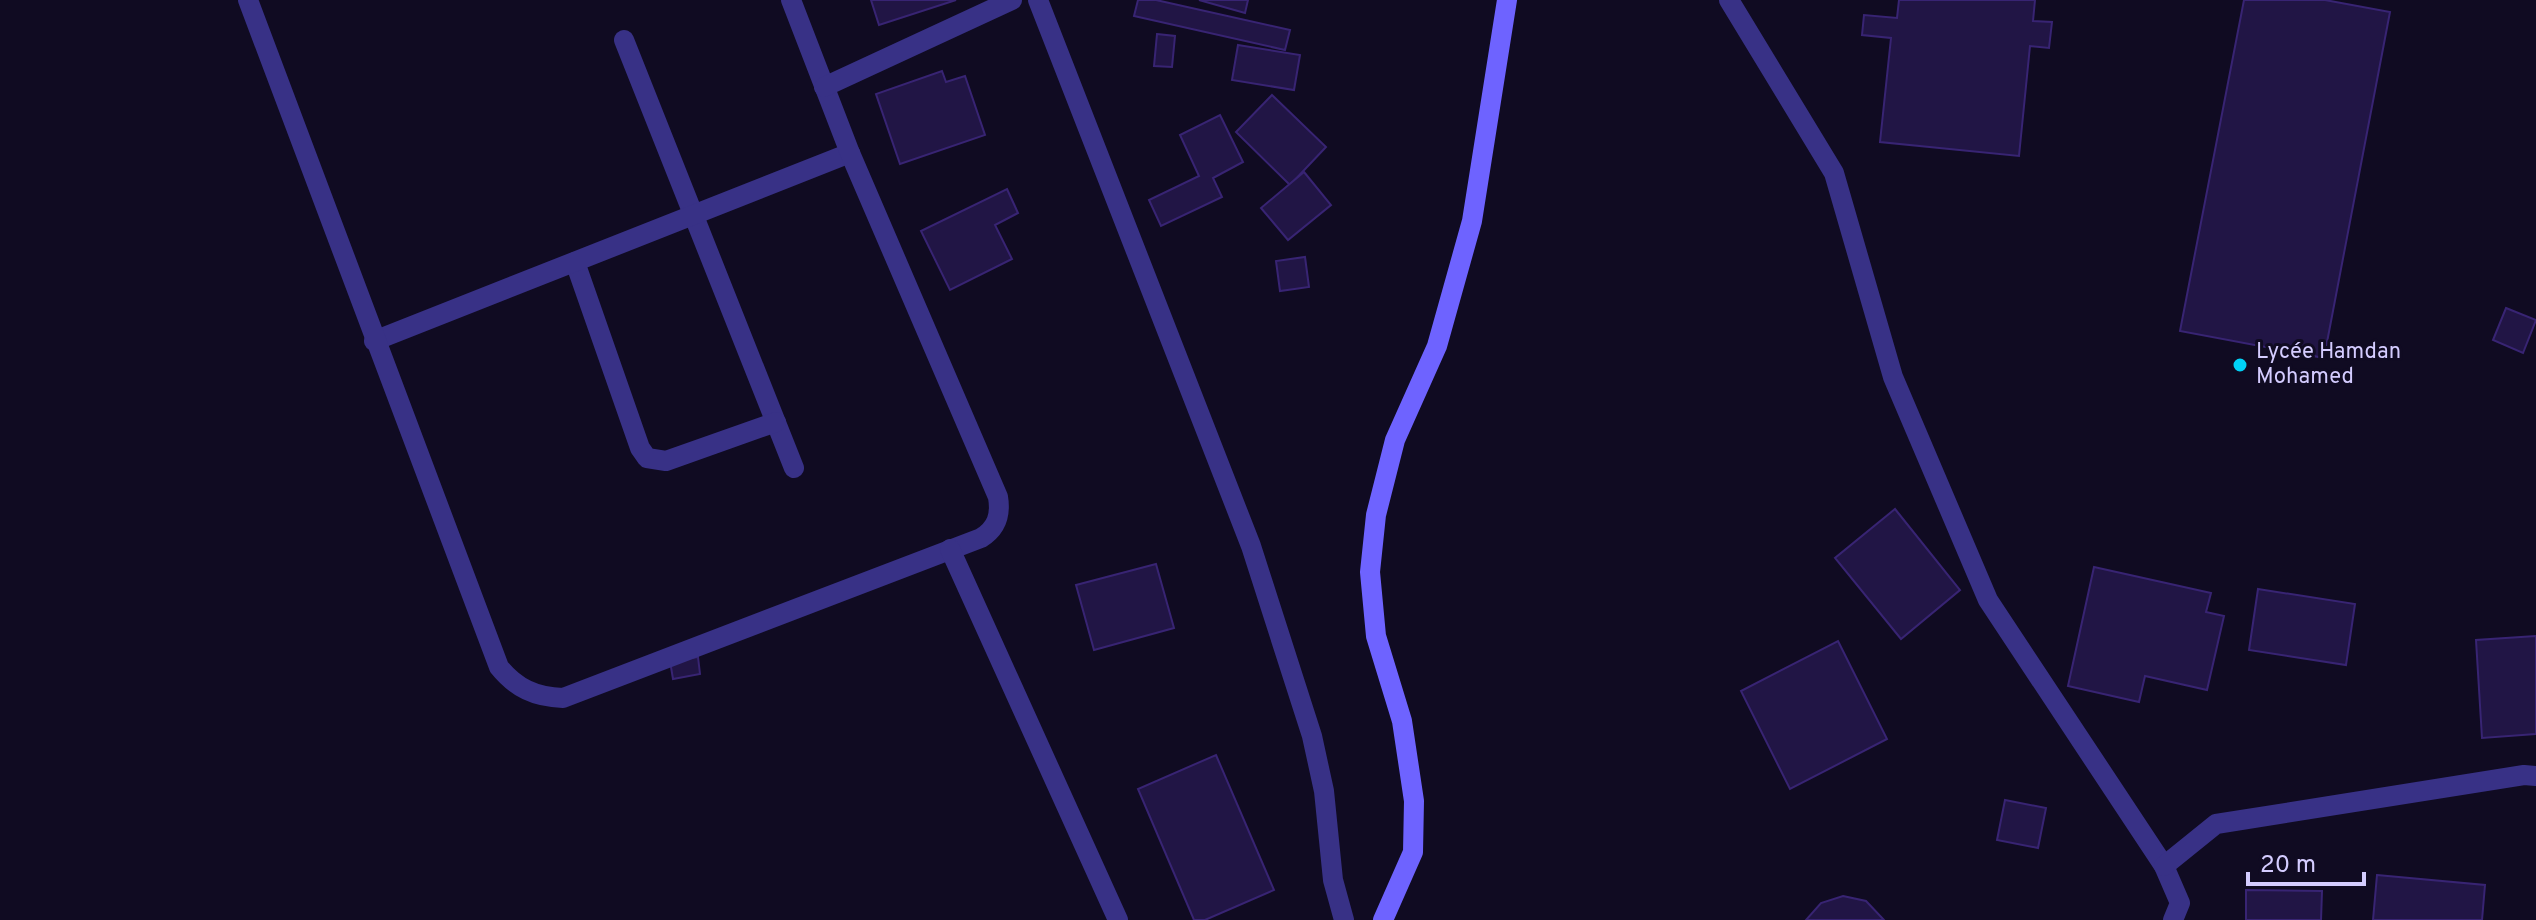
<svg xmlns="http://www.w3.org/2000/svg" width="2536" height="920" font-family="Overpass,sans-serif">
	<rect width="100%" height="100%" fill="#100b22"/>
	<g fill="#211545" stroke="#382473" stroke-width="2">
		<path d="M 871,0 L 956,0 L 879,25 Z"/>
		<path d="M 1138,0 L 1156,0 L 1290,30 L 1285,50 L 1134,16 Z"/>
		<path d="M 1199,0 L 1248,0 L 1245,13 Z"/>
		<path d="M 1899,0 L 2035,0 L 2033,21 L 2052,22 L 2049,48 L 2030,46 L 2019,156 L 1880,142 L 1891,38 L 1862,35 L 1864,15 L 1897,18 Z"/>
		<path d="M 2244,0 L 2325,0 L 2390,12 L 2324,358 L 2180,331 Z"/>
		<path d="M 1157,34 L 1175,36 L 1172,67 L 1154,66 Z"/>
		<path d="M 1238,45 L 1300,55 L 1294,90 L 1232,80 Z"/>
		<path d="M 942,71 L 946,82 L 965,76 L 985,135 L 900,164 L 876,94 Z"/>
		<path d="M 1272,95 L 1326,147 L 1290,185 L 1236,132 Z"/>
		<path d="M 1220,115 L 1243,162 L 1213,178 L 1222,197 L 1161,226 L 1149,200 L 1199,176 L 1180,135 Z"/>
		<path d="M 1304,172 L 1331,205 L 1288,240 L 1261,208 Z"/>
		<path d="M 1007,189 L 1018,213 L 995,225 L 1012,259 L 950,290 L 921,231 Z"/>
		<path d="M 1305,257 L 1309,287 L 1280,291 L 1276,261 Z"/>
		<path d="M 2506,308 L 2536,320 L 2523,353 L 2493,340 Z"/>
		<path d="M 1895,509 L 1960,590 L 1901,639 L 1835,558 Z"/>
		<path d="M 1156,564 L 1174,628 L 1094,650 L 1076,585 Z"/>
		<path d="M 2094,567 L 2211,593 L 2206,612 L 2224,616 L 2207,690 L 2145,676 L 2139,702 L 2068,686 Z"/>
		<path d="M 2258,589 L 2355,604 L 2346,665 L 2249,650 Z"/>
		<path d="M 2536,636 L 2536,734 L 2482,738 L 2476,640 Z"/>
		<path d="M 1838,641 L 1887,739 L 1790,789 L 1741,691 Z"/>
		<path d="M 698,657 L 700,674 L 673,679 L 670,661 Z"/>
		<path d="M 1216,755 L 1274,890 L 1205,920 L 1194,920 L 1138,789 Z"/>
		<path d="M 2005,800 L 2046,808 L 2038,848 L 1997,840 Z"/>
		<path d="M 2377,875 L 2485,885 L 2482,920 L 2373,920 Z"/>
		<path d="M 2246,890 L 2322,891 L 2321,920 L 2246,920 Z"/>
		<path d="M 1843,896 L 1866,901 L 1884,920 L 1806,920 L 1821,903 Z"/>
	</g>
	<g fill="none" stroke-linecap="round" stroke-linejoin="round">
		<g stroke="#383186" stroke-width="20">
			<path d="M 624,40 L 794,468"/>
			<path d="M 575,262 L 640,448 L 647,458 L 666,461 L 776,422"/>
			<path d="M 374,341 L 850,153"/>
		</g>
		<g stroke="#383186" stroke-width="20">
			<path d="M 248,0 L 499,667 C 516,688 535,697 563,698 L 981,538 C 997,528 1001,515 998,497 L 850,153 L 791,0"/>
			<path d="M 1038,0 L 1251,546 L 1312,736 L 1324,791 L 1333,880 L 1344,920"/>
			<path d="M 1729,0 L 1834,173 L 1893,377 L 1988,600 L 2164,866 L 2180,903 L 2173,920"/>
			<path d="M 824,87 L 1012,0"/>
			<path d="M 950,549 L 1118,920"/>
			<path d="M 2164,866 L 2216,824 L 2524,775 L 2536,776"/>
		</g>
		<path stroke="#6e63ff" stroke-width="20" d="M 1383,920 L 1413,852 L 1414,801 L 1402,721 L 1376,636 L 1370,572 L 1376,515 L 1395,440 L 1437,346 L 1472,221 L 1507,0"/>
	</g>
	<circle fill="#00d2f7" stroke="#100b22" stroke-width="3" cx="2240" cy="365" r="8"/>
	<g text-anchor="middle" dominant-baseline="central" stroke-width="6" stroke-linejoin="round" paint-order="stroke">
		<g font-size="22" fill="#d4ccff" stroke="#100b22" text-anchor="start">
			<text x="2256" y="352">Lycée Hamdan<tspan x="2256" dy="25">Mohamed</tspan></text>
		</g>
	</g>
	<path d="M2248 872v12h116v-12" fill="none" stroke="#d4ccff" stroke-width="4"/>
	<text x="2260" y="872" font-size="24" fill="#d4ccff" stroke="#100b22" stroke-width="6" paint-order="stroke">20 m</text>
</svg>
